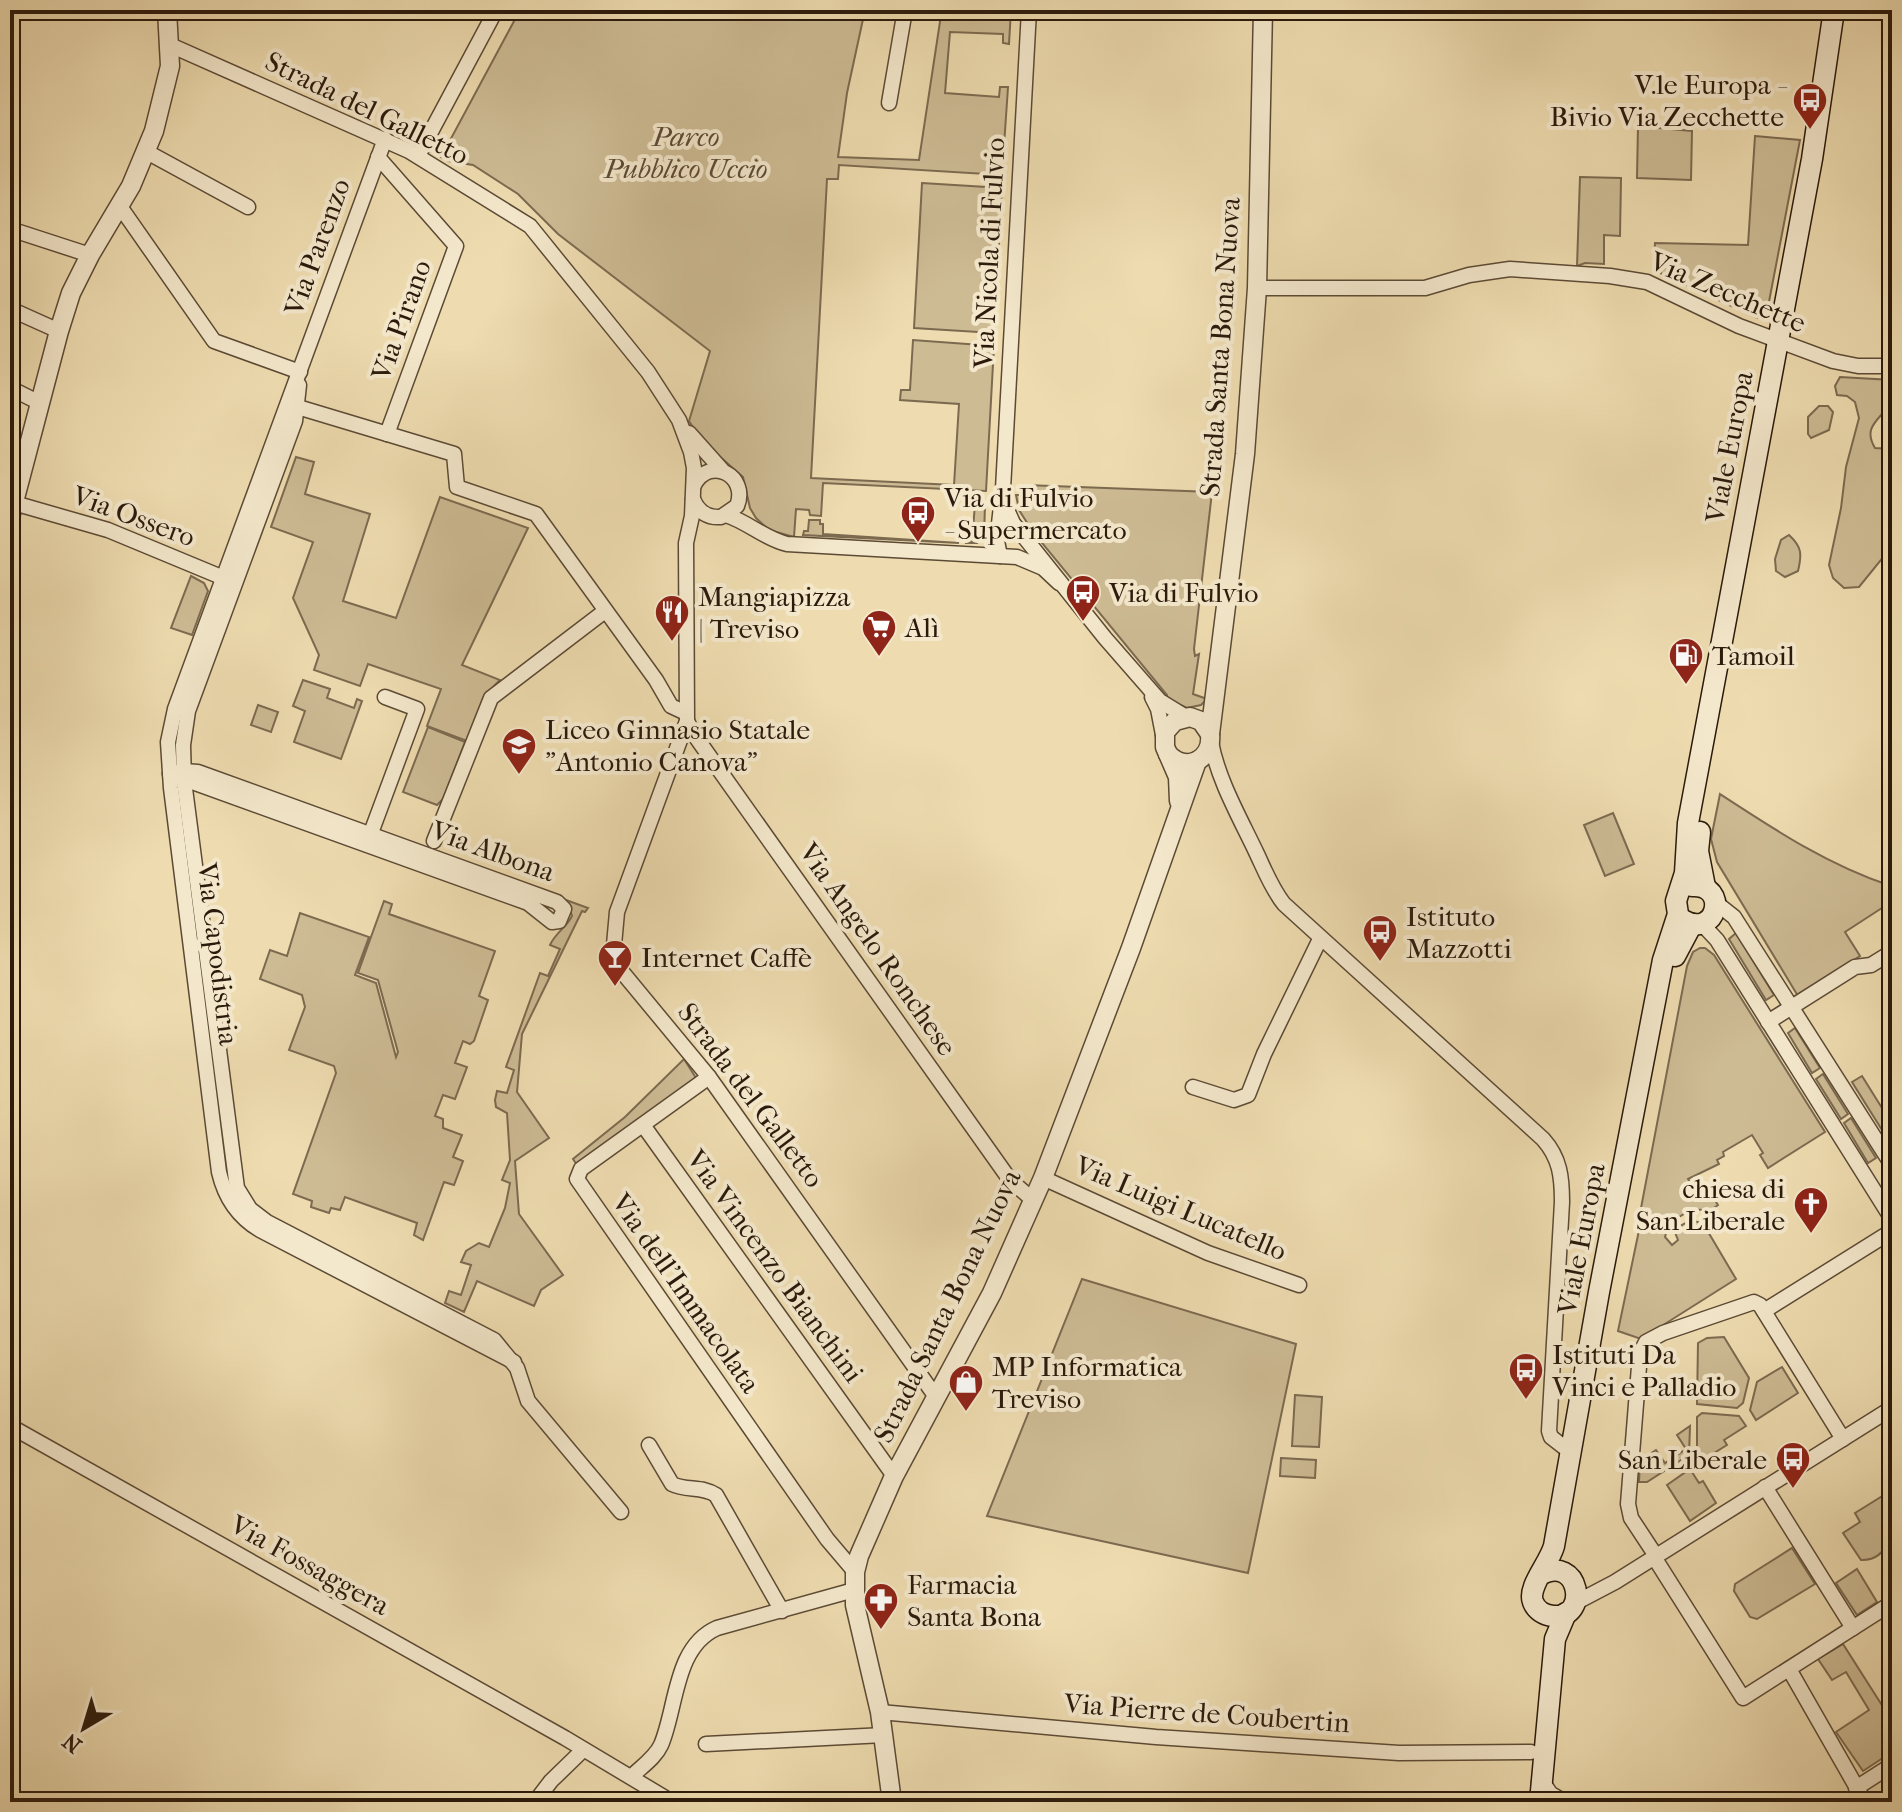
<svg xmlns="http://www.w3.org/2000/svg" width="1902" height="1812" font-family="'IM FELL French Canon',serif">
	<rect width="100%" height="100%" fill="#eedcb0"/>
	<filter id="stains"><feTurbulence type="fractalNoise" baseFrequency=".0025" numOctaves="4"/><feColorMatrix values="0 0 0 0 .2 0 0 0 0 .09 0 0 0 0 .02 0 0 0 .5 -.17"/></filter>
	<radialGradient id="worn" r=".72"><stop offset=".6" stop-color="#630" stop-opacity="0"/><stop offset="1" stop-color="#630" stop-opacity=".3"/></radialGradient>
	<g fill="#cdbb94" stroke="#7c6a50" stroke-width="2">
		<path d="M 520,10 L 865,10 L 847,93 L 838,157 L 919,160 L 941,15 L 1007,15 L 1007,10 L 1011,10 L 1009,44 L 1003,43 L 1003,34 L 950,32 L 945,93 L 999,97 L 1000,87 L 1008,87 L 1002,175 L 839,165 L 838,179 L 827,179 L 811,478 L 954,485 L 959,404 L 900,400 L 901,390 L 910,390 L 913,340 L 994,346 L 986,491 L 823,483 L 821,516 L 810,515 L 809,510 L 796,509 L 794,537 L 769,530 L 756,518 L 750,508 L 743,477 L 701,440 L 689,421 L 710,351 L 558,234 L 518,194 L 473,165 L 448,161 L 441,157 Z"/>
		<path d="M 1638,126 L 1692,131 L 1691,180 L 1637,178 Z"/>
		<path d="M 1755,136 L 1800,140 L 1768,307 L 1763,315 L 1757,318 L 1654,270 L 1655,243 L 1748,245 Z"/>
		<path d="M 1580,177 L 1621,178 L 1620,236 L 1604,235 L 1604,264 L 1585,263 L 1577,266 Z"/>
		<path d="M 922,183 L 1002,188 L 994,333 L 914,328 Z"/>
		<path d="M 1840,377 L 1892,380 C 1892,386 1893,395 1891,401 C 1883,419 1861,425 1875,448 L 1892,449 L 1892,535 L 1885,555 L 1859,587 L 1844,588 L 1833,578 L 1829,565 L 1841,508 L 1846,467 L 1859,418 L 1855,402 L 1847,396 L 1837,395 L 1835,386 Z"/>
		<path d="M 1819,406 L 1828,406 L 1833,412 L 1829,430 L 1811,438 L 1808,434 L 1808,417 Z"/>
		<path d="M 296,457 L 314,462 L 305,494 L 370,514 L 343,601 L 396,618 L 440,497 L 528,528 L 462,665 L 500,680 L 488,692 L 467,741 L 427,726 L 441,689 L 368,664 L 360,686 L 314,670 L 319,655 L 293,598 L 313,542 L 271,527 Z"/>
		<path d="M 1025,485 L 1212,492 L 1194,649 L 1195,656 L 1199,654 L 1193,694 L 1207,699 L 1201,705 L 1187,708 L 1165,698 L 1167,695 L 1033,532 L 1019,510 L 1016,495 L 1023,495 Z"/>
		<path d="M 975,504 L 985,505 L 984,537 L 977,543 L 965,543 L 972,541 Z"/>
		<path d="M 809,520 L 820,520 L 820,524 L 823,524 L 823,534 L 959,543 L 803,535 L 804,531 L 808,531 Z"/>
		<path d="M 1789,535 C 1802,547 1802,554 1798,571 L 1785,577 L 1776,571 L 1775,559 L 1781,540 Z"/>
		<path d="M 191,576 L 204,583 L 208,591 L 192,635 L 171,628 Z"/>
		<path d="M 303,680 L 330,689 L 327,698 L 354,708 L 357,699 L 362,701 L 341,759 L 294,742 L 305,711 L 293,706 Z"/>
		<path d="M 258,705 L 278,712 L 271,732 L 251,725 Z"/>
		<path d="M 428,727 L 465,742 L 443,799 L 437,805 L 403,792 Z"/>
		<path d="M 1720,794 C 1775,830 1828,865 1891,886 L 1888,895 L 1892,902 L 1892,916 L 1885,906 L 1845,932 L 1860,956 L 1798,996 L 1717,862 L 1711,839 Z"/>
		<path d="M 1613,813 L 1634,864 L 1605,876 L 1584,825 Z"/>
		<path d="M 555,896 L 588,908 L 585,912 L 582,911 L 522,1034 L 517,1092 L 549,1138 L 515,1161 L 519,1214 L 563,1275 L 541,1290 L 534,1306 L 477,1281 L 464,1312 L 445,1303 L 449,1291 L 461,1295 L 471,1265 L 461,1262 L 466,1251 L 479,1243 L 489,1247 L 505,1208 L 510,1183 L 502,1180 L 510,1160 L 507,1113 L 496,1107 L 495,1100 L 497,1091 L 507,1093 L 514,1070 L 506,1067 L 540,973 L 548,976 L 560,949 L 550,945 C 556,932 566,928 572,916 L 569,906 Z"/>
		<path d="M 384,901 L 392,904 L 389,914 L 495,951 L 479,996 L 488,1000 L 474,1041 L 470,1044 L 463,1041 L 455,1063 L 467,1067 L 455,1099 L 443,1095 L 435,1116 L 443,1119 L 443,1128 L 462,1135 L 453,1157 L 463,1161 L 454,1185 L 444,1182 L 423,1240 L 414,1235 L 417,1223 L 345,1197 L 340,1210 L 331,1208 L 329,1213 L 311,1207 L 312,1201 L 293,1194 L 336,1073 L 334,1066 L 289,1050 L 305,1007 L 302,995 L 260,979 L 270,950 L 287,956 L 300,913 L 369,937 L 355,975 L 376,983 L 396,1057 L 398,1052 L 378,980 L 358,973 Z"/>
		<path d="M 1736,933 L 1774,995 L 1766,1000 L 1729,939 Z"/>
		<path d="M 1700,948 L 1705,948 L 1714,955 L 1825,1132 L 1768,1168 L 1760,1155 L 1763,1153 L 1752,1135 L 1723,1152 L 1724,1156 L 1717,1160 L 1719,1164 L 1688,1179 L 1696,1192 L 1705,1185 L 1718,1205 L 1708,1212 C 1693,1204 1681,1216 1668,1225 L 1665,1237 L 1672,1245 L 1678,1240 L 1674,1230 C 1685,1223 1692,1217 1704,1225 L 1736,1279 L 1641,1339 L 1618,1331 L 1642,1216 L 1641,1208 L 1687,966 L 1693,952 Z"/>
		<path d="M 1795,1028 L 1820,1068 L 1812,1073 L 1788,1033 Z"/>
		<path d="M 684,1059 L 696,1078 L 577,1165 L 573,1159 L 625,1117 Z"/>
		<path d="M 1823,1074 L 1848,1114 L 1841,1119 L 1816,1079 Z"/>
		<path d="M 1862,1076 L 1892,1124 L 1892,1146 L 1852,1082 Z"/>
		<path d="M 1851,1118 L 1876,1158 L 1868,1163 L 1844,1123 Z"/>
		<path d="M 1082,1279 L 1296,1344 L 1248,1573 L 987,1516 Z"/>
		<path d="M 1724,1337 L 1749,1378 L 1743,1403 L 1737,1408 L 1697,1404 L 1698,1343 L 1707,1338 Z"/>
		<path d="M 1782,1367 L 1798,1393 L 1756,1420 L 1750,1410 L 1757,1382 Z"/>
		<path d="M 1295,1395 L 1322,1397 L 1319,1447 L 1292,1446 Z"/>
		<path d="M 1702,1413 L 1739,1416 L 1746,1426 L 1724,1440 L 1727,1445 L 1701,1461 L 1697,1454 L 1697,1417 Z"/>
		<path d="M 1690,1426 L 1689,1455 L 1647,1482 L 1639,1482 L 1640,1460 L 1656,1450 L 1665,1463 L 1686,1449 L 1677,1435 Z"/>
		<path d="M 1281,1458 L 1316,1460 L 1315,1478 L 1280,1476 Z"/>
		<path d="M 1690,1469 L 1699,1483 L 1703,1481 L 1716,1503 L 1690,1521 L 1667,1485 Z"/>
		<path d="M 1892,1490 C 1892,1516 1896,1561 1861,1560 L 1843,1533 L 1860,1522 L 1855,1513 Z"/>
		<path d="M 1792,1548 L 1815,1584 L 1757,1619 L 1750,1617 L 1734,1591 L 1735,1584 Z"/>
		<path d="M 1857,1569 L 1877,1602 L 1857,1615 L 1836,1583 Z"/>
		<path d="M 1843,1644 L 1892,1721 L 1892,1752 L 1863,1771 L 1836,1732 L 1869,1710 L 1846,1672 L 1832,1680 L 1818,1659 Z"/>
	</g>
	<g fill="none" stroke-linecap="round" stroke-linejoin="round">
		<g stroke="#5c4a35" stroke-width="17">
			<g id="minor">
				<path d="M 170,45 L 409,151 L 530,226 L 648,372 L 679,420 L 691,452 L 694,468 L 692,516 L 686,543 L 687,721 L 617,912 L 614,945 L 615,956 L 623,973 L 709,1077 L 936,1397"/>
				<path d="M 889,103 L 905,10"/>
				<path d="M 385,139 L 175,709 L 168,742 L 171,788 L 219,1172 C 225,1198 238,1217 260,1230 L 514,1362"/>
				<path d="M 147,152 L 248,207"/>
				<path d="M 418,156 L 496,10"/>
				<path d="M 378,157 L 456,246 L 387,434"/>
				<path d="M 119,205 L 214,341 L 300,372"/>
				<path d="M 10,229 L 90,255"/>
				<path d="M 1257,288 L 1425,288 L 1469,275 L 1510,269 L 1610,276 L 1647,282 L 1739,326 L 1833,361 L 1858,366 L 1892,366"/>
				<path d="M 10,309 L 59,331"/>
				<path d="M 299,385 L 295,421 L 188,711 L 183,745 L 184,781 L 237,1188 L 250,1209 L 267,1222 L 494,1340 L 517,1368 L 528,1401 L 621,1512"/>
				<path d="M 10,388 L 40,403"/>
				<path d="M 291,405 L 454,454 L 457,487 L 536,514 L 656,680 L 671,706 L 686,713"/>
				<path d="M 689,433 L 722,470"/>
				<path d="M 693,499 C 698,512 708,518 721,517 L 737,506 C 749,476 710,455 694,485"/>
				<path d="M 14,503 L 108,530 L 231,581"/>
				<path d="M 1004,503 L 1013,523 L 1105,638 L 1160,701 L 1186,717"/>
				<path d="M 726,515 C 748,522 765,539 787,544 L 1017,557 L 1043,568 L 1059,583"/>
				<path d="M 1000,556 L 997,541 L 1003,489 L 1029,10"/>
				<path d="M 1152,697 L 1158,709 L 1164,740"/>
				<path d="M 687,721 L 693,733 L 1010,1180 L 1033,1200"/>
				<path d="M 1211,742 C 1218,780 1240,818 1257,854 C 1265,871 1272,889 1284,904 L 1543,1139 C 1560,1158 1562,1177 1562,1202 L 1549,1431 L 1551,1437 L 1569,1451"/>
				<path d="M 183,771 L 198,772 L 557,902 L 564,909 L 559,921 L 552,922 L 528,903 L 170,774 Z"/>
				<path d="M 368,841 L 417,709 L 385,697"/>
				<path d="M 434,841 L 491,698 L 605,611"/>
				<path d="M 1715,902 L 1734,917 L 1892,1165"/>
				<path d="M 1702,924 L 1717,940 L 1892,1219"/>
				<path d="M 1768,1022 L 1855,967 L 1871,965 L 1892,952"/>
				<path d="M 709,1077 L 581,1169 L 577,1179 L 827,1539 L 855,1572"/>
				<path d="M 1193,1087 L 1234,1100 L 1248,1095 L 1264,1054 L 1320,939"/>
				<path d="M 643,1125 L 894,1476"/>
				<path d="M 1043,1178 L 1208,1253 L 1299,1285"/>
				<path d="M 1764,1311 L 1892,1231"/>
				<path d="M 10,1426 L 565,1738 L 672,1802"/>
				<path d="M 649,1445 L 672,1484 C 686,1491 703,1486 716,1495 L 782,1611"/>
				<path d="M 1765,1487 L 1853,1628"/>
				<path d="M 1656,1556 L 1631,1518 L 1628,1504 L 1640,1354 L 1646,1342 L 1663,1333 L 1754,1302 L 1760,1305 L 1843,1439"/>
				<path d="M 1654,1557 L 1743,1698 L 1892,1603"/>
				<path d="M 1575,1603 L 1615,1582 L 1892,1408"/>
				<path d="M 1789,1669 L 1865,1802"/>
				<path d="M 880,1712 L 1156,1737 L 1399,1753 L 1531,1752"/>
				<path d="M 706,1744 L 884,1735"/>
				<path d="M 631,1777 C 641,1767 655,1758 661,1745 C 677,1708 674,1647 717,1628 L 854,1590"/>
				<path d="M 1856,1788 L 1892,1765"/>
				<path d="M 535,1802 L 551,1781 L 583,1750"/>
			</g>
		</g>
		<g stroke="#5c4a35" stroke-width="21">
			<g id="tertiary">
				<path d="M 10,517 L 59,331 L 71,293 L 90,255 L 131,186 L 154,131 L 170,66 L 167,10"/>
				<path d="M 1168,754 C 1186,773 1213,760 1210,734 L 1245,454 L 1257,288 L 1263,10"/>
				<path d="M 1179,801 L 1178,777 L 1165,747 L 1165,732 L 1175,721 L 1190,717 L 1201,721 L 1210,734"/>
				<path d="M 1541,1783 L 1549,1795 L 1561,1802"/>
				<path d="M 892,1802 L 880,1712 L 855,1605 L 855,1572 L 859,1556 L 894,1476 L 992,1293 L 1043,1178 L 1131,948 L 1197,761"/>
			</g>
		</g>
		<g stroke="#2b1a0c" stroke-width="23">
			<g id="secondary">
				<path d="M 1700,832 L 1698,851 L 1705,887"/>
				<path d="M 1683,920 C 1717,940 1730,884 1692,886"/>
				<path d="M 1675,956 L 1692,924"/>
				<path d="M 1540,1575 C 1579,1553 1591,1619 1553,1616 C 1544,1615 1536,1610 1533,1602 C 1527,1587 1549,1564 1554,1546 L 1599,1292 L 1663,960 L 1678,914 L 1676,901 L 1685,873 L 1688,823 L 1812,159 L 1834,10"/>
				<path d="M 1540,1802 L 1555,1639 L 1566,1613"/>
			</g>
		</g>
		<use href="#minor" stroke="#f4e8cc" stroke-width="14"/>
		<use href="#tertiary" stroke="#f4e8cc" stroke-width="18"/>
		<use href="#secondary" stroke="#f4e8cc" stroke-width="20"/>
	</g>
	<defs>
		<g id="bus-pin" transform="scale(1.8)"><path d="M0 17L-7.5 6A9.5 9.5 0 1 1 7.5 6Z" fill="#8f2418" stroke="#f4e8cc"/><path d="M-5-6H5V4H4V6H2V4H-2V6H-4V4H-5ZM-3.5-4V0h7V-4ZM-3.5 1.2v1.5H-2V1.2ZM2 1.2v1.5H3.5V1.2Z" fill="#fff"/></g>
		<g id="restaurant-pin" transform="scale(1.8)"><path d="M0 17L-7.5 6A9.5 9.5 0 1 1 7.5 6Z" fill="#8f2418" stroke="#f4e8cc"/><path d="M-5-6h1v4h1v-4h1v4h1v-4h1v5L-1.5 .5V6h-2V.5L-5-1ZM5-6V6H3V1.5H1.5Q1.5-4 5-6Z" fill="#fff"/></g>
		<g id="supermarket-pin" transform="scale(1.8)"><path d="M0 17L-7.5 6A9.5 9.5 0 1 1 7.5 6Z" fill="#8f2418" stroke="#f4e8cc"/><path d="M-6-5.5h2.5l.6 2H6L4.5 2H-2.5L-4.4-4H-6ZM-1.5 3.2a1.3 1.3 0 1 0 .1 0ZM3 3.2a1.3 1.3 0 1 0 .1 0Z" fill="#fff"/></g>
		<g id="fuel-pin" transform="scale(1.8)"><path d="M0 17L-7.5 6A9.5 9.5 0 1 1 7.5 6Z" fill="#8f2418" stroke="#f4e8cc"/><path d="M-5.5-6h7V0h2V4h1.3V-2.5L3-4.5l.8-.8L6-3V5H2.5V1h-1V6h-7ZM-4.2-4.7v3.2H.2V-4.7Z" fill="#fff"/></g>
		<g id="school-pin" transform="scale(1.8)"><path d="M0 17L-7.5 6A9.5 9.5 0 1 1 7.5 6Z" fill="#8f2418" stroke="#f4e8cc"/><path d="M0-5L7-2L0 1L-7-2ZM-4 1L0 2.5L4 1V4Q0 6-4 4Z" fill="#fff"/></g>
		<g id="bar-pin" transform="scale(1.8)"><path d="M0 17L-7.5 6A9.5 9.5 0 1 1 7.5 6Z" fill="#8f2418" stroke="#f4e8cc"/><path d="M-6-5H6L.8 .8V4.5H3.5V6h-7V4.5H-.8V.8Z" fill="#fff"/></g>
		<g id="church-pin" transform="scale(1.8)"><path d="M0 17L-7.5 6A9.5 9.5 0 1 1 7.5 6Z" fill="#8f2418" stroke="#f4e8cc"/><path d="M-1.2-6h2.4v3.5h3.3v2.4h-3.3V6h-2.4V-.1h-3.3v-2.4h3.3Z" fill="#fff"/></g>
		<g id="shop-pin" transform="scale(1.8)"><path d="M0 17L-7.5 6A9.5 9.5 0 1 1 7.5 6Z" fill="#8f2418" stroke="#f4e8cc"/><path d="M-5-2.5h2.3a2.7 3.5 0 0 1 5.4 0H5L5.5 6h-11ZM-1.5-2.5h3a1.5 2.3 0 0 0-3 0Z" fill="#fff"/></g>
		<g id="pharmacy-pin" transform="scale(1.8)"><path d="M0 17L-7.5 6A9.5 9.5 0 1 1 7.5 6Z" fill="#8f2418" stroke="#f4e8cc"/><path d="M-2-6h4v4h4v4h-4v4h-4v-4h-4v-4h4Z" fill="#fff"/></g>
	</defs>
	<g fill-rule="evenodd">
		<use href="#bus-pin" x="1810" y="100"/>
		<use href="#bus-pin" x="918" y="513"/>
		<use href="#bus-pin" x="1083" y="592"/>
		<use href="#restaurant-pin" x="672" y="612"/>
		<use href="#supermarket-pin" x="879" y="627"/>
		<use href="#fuel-pin" x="1686" y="655"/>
		<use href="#school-pin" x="519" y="745"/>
		<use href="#bus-pin" x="1380" y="932"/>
		<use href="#bar-pin" x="615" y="957"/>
		<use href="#church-pin" x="1811" y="1204"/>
		<use href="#bus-pin" x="1526" y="1370"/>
		<use href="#shop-pin" x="966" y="1382"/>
		<use href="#bus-pin" x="1793" y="1459"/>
		<use href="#pharmacy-pin" x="881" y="1600"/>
	</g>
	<g text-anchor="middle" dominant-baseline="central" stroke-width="8" stroke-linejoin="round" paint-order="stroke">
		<g font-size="28" fill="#2b1a0c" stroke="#f4e8cc" text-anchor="start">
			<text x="1784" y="84" text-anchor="end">V.le Europa -<tspan x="1784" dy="32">Bivio Via Zecchette</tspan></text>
			<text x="944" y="497">Via di Fulvio<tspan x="944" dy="32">- Supermercato</tspan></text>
			<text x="1109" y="592">Via di Fulvio</text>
			<text x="698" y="596">Mangiapizza<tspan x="698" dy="32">| Treviso</tspan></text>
			<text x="905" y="627">Alì</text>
			<text x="1712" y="655">Tamoil</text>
			<text x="545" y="729">Liceo Ginnasio Statale<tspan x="545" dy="32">"Antonio Canova"</tspan></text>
			<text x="1406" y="916">Istituto<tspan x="1406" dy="32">Mazzotti</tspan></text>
			<text x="641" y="957">Internet Caffè</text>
			<text x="1785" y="1188" text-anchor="end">chiesa di<tspan x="1785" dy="32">San Liberale</tspan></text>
			<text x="1552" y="1354">Istituti Da<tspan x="1552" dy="32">Vinci e Palladio</tspan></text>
			<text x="992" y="1366">MP Informatica<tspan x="992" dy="32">Treviso</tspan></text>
			<text x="1767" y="1459" text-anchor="end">San Liberale</text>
			<text x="907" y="1584">Farmacia<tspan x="907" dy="32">Santa Bona</tspan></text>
		</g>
		<g font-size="28" fill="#2b1a0c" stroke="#f4e8cc">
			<text transform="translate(367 108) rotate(26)">Strada del Galletto</text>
			<text transform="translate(317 247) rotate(-70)">Via Parenzo</text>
			<text transform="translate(989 253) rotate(-87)">Via Nicola di Fulvio</text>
			<text transform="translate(1728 292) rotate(23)">Via Zecchette</text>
			<text transform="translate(401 320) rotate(-70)">Via Pirano</text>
			<text transform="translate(1220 347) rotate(-86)">Strada Santa Bona Nuova</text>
			<text transform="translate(1729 447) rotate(-79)">Viale Europa</text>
			<text transform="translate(134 516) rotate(20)">Via Ossero</text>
			<text transform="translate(493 851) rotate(20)">Via Albona</text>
			<text transform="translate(878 949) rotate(55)">Via Angelo Ronchese</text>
			<text transform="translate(218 954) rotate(83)">Via Capodistria</text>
			<text transform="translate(751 1095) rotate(53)">Strada del Galletto</text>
			<text transform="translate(1181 1208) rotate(23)">Via Luigi Lucatello</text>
			<text transform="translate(1581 1239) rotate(-79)">Viale Europa</text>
			<text transform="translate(775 1266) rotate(54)">Via Vincenzo Bianchini</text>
			<text transform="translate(686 1293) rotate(55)">Via dell'Immacolata</text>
			<text transform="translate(947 1306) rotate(-64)">Strada Santa Bona Nuova</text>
			<text transform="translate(310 1565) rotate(29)">Via Fossaggera</text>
			<text transform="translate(1207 1713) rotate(4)">Via Pierre de Coubertin</text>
		</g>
		<g font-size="28" font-style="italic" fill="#5c4a35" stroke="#f4e8cc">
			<text x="686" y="136">Parco<tspan x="686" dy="32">Pubblico Uccio</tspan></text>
		</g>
	</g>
	<rect width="1902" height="1812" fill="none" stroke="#eedcb0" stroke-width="40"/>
	<rect x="12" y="12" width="1878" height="1788" fill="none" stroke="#2b1a0c" stroke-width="4"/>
	<rect x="20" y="20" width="1862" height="1772" fill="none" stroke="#2b1a0c" stroke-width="2"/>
	<g transform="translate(84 1728) rotate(218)" stroke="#f4e8cc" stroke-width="6" paint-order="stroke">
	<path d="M0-6L14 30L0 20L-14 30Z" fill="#2b1a0c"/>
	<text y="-12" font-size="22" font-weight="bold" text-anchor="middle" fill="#2b1a0c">N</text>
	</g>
	<rect width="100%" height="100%" filter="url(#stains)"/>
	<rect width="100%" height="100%" fill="url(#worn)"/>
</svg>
